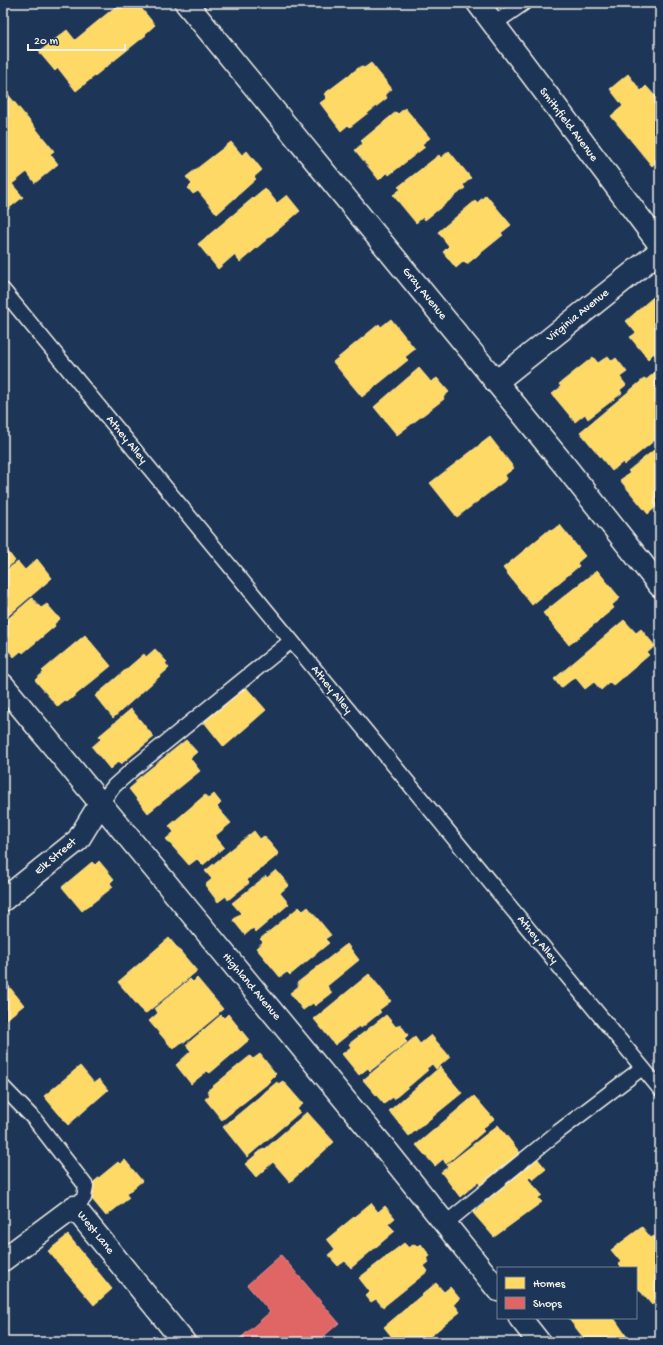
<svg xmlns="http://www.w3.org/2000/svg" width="663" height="1345" font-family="'Gochi Hand',sans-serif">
	<rect width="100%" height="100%" fill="#1d3557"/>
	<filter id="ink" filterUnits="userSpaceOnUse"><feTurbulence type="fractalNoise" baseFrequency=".025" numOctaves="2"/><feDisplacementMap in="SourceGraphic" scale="8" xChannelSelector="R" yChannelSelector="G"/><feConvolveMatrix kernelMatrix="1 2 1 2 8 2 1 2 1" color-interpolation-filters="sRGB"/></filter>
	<g filter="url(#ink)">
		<g fill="#ffd966" stroke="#fce08d">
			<path d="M 120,3 L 121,5 L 124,3 L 137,3 L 155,25 L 145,34 L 146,35 L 76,91 L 58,68 L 55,71 L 39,52 L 67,30 L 75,40 Z"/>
			<path d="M 371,63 L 392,89 L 385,94 L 387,98 L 350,127 L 348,125 L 341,131 L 320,103 L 327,98 L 324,94 L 361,66 L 364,68 Z"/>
			<path d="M 628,74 L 641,91 L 646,86 L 655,96 L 657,94 L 660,98 L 660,159 L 652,166 L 611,116 L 623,106 L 610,89 Z"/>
			<path d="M 7,93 L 54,151 L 50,154 L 58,164 L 35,183 L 27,172 L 12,184 L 23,197 L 3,213 L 3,96 Z"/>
			<path d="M 405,108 L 430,138 L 422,144 L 425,147 L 389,175 L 387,172 L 379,180 L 355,150 L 363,143 L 361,141 L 396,112 L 398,114 Z"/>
			<path d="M 231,142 L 242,155 L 247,151 L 262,170 L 254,177 L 256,179 L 217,214 L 198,191 L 193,194 L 188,188 L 192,184 L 186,177 Z"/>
			<path d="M 449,151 L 471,178 L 463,185 L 465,188 L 425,220 L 423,217 L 416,223 L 393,195 L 401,189 L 398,187 L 439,155 L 441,158 Z"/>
			<path d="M 265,188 L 277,203 L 287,195 L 300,211 L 240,262 L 234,255 L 218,269 L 198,244 Z"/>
			<path d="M 486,195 L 511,225 L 501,233 L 503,235 L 467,264 L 464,261 L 456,268 L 443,252 L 449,246 L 438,232 L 475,201 L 477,203 Z"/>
			<path d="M 660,291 L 660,352 L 656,356 L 654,353 L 648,359 L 630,337 L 636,333 L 626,321 Z"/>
			<path d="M 391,319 L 415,349 L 405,357 L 408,360 L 362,397 L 333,362 L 379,324 L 381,327 Z"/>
			<path d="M 608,356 L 612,361 L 616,358 L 627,372 L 620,377 L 626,385 L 620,390 L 622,393 L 588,419 L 585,414 L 575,422 L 552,394 L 561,387 L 559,384 L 593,357 L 598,363 Z"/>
			<path d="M 419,368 L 431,382 L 437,378 L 449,392 L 443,397 L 444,399 L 397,435 L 374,407 Z"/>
			<path d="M 660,368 L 660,436 L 624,465 L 623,462 L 612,471 L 580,432 L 645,378 L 646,380 Z"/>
			<path d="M 490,437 L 514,468 L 505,475 L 507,479 L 457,517 L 430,483 Z"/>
			<path d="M 660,445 L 660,509 L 657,506 L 648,514 L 620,480 L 630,473 L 628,471 Z"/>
			<path d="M 560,525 L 585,556 L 577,563 L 579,566 L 532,605 L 503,568 L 550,529 L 551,531 Z"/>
			<path d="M 3,545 L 15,561 L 3,571 Z"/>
			<path d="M 37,559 L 52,578 L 3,620 L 3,572 L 18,562 L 25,570 Z"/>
			<path d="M 597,570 L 620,598 L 612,605 L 614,608 L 569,645 L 543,613 Z"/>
			<path d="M 32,598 L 41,608 L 47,604 L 60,619 L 54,624 L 55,626 L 23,653 L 21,651 L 14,657 L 3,644 L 3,623 Z"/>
			<path d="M 624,620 L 636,633 L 641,629 L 655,646 L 647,653 L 649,655 L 613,686 L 610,682 L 601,690 L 594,682 L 585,689 L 575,677 L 561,688 L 554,679 Z"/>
			<path d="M 85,635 L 111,666 L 67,702 L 66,700 L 58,707 L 35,680 L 44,672 L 42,671 Z"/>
			<path d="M 155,649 L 167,662 L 165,663 L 169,668 L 113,718 L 95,696 L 144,654 L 146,657 Z"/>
			<path d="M 245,686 L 266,710 L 224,747 L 204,722 Z"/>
			<path d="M 131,709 L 154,737 L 121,764 L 119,761 L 110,769 L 92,747 L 101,739 L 99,736 Z"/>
			<path d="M 186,740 L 197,752 L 190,758 L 200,771 L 148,813 L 129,789 L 137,782 L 135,781 Z"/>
			<path d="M 3,742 L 7,747 L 3,750 Z"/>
			<path d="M 214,794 L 221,803 L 217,807 L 231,823 L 215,836 L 224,847 L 203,865 L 197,859 L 189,865 L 166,839 L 174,832 L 169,826 L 205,795 L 208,799 Z"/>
			<path d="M 254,831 L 260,839 L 264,836 L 279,854 L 247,880 L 249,883 L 228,900 L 226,896 L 218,902 L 205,885 L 212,879 L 205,871 Z"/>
			<path d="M 99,861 L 114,879 L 110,883 L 113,887 L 82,911 L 62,887 L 92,862 L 95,865 Z"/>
			<path d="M 276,870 L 289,885 L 280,893 L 289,904 L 256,932 L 253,928 L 245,935 L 233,920 L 241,913 L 232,903 L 266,876 L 267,878 Z"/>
			<path d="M 299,907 L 303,911 L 308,907 L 331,935 L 325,939 L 329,943 L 290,975 L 287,972 L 280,977 L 256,948 L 263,942 L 260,939 Z"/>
			<path d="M 169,938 L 197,971 L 145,1014 L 118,982 Z"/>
			<path d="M 347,944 L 359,960 L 327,986 L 332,993 L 315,1006 L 313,1003 L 303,1010 L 290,993 L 299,986 L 297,983 Z"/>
			<path d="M 369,974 L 391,1001 L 379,1010 L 381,1012 L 361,1028 L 359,1026 L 335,1045 L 314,1019 Z"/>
			<path d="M 197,978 L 223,1009 L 218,1013 L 219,1014 L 184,1043 L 182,1042 L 173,1049 L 149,1021 L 158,1013 L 155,1008 L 190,979 L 193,982 Z"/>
			<path d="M 3,979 L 24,1005 L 3,1022 Z"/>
			<path d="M 228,1014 L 249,1040 L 210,1073 L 207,1071 L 191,1084 L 176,1065 L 191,1051 L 186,1045 L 221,1015 L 224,1018 Z"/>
			<path d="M 386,1015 L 396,1027 L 400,1024 L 408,1035 L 404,1039 L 407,1042 L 370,1071 L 368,1068 L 359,1075 L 342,1054 L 351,1047 L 349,1044 Z"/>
			<path d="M 431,1035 L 450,1057 L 436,1069 L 432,1064 L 426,1069 L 428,1070 L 394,1099 L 393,1097 L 384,1104 L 363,1080 L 415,1037 L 420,1044 Z"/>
			<path d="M 260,1054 L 276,1074 L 270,1080 L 271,1081 L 222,1120 L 205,1099 L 210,1095 L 207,1091 L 250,1056 L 253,1059 Z"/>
			<path d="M 80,1066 L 94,1083 L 99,1079 L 108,1090 L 68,1125 L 44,1096 Z"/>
			<path d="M 440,1067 L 462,1093 L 409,1136 L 389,1111 Z"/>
			<path d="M 283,1081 L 303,1104 L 297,1109 L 300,1112 L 247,1157 L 223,1127 L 277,1082 L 278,1084 Z"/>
			<path d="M 474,1096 L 494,1119 L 482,1129 L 484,1131 L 446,1164 L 443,1159 L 435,1166 L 416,1145 Z"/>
			<path d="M 307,1112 L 334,1142 L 290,1182 L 273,1162 L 256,1177 L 245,1164 L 264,1148 L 265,1149 Z"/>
			<path d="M 498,1125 L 521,1154 L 481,1186 L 478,1182 L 460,1197 L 441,1172 L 448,1167 L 447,1165 Z"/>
			<path d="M 537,1158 L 546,1169 L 533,1180 L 530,1177 L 528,1179 L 542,1195 L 538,1198 L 542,1202 L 494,1237 L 473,1213 Z"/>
			<path d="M 125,1160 L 142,1181 L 126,1194 L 129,1198 L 106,1216 L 86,1192 L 90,1185 L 118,1162 L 120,1164 Z"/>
			<path d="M 371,1203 L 378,1212 L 385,1206 L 395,1218 L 388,1224 L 395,1231 L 351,1268 L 345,1261 L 338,1266 L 328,1255 L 335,1249 L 327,1239 Z"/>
			<path d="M 642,1227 L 651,1238 L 654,1236 L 660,1244 L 660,1311 L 653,1303 L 652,1305 L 636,1286 L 636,1268 L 622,1268 L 618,1264 L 621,1262 L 611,1250 Z"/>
			<path d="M 68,1235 L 112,1289 L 94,1305 L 48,1251 Z"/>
			<path d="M 404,1243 L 409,1248 L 414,1244 L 418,1247 L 421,1244 L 430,1256 L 426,1258 L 429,1262 L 424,1266 L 428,1271 L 383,1307 L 376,1299 L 371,1302 L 366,1296 L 370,1292 L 359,1278 Z"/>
			<path d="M 436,1283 L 444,1292 L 450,1287 L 460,1299 L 454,1304 L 460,1312 L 423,1342 L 396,1342 L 384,1327 Z"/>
			<path d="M 568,1318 L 614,1318 L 627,1337 L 621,1342 L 587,1342 Z"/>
		</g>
		<path fill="#e06666" stroke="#e6908d" d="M 281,1255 L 339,1323 L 317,1342 L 236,1342 L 270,1312 L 247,1285 Z"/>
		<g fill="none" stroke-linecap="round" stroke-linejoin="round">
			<g stroke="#f4f1e8" stroke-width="17">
				<g id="lane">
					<path d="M 494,24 L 524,3"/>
					<path d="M 3,290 L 660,1089"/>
					<path d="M 100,804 L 114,786 L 133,769 L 291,641"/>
					<path d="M 3,1087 L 35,1120 L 86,1186 L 84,1198 L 74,1207"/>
					<path d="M 446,1223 L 558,1132 L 642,1068"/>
				</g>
			</g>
			<g stroke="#f4f1e8" stroke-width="25">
				<g id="street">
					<path d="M 186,3 L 565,466 L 660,586"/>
					<path d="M 496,382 L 660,251"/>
					<path d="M 3,685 L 387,1151 L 498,1290"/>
					<path d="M 3,900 L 78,840 L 100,804"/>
					<path d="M 3,1260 L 74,1207 L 184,1342"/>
					<path d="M 520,1318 L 539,1342"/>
				</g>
			</g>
			<g stroke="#f4f1e8" stroke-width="25">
				<path id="secondary" d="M 478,3 L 660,245"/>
			</g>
			<use href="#lane" stroke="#1d3557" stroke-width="14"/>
			<use href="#street" stroke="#1d3557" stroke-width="22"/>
			<use href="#secondary" stroke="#1d3557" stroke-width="22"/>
		</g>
	</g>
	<g text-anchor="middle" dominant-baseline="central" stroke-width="4" stroke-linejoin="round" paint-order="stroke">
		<g font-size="12" fill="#f4f1e8" stroke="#1d3557">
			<text transform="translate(568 125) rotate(53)">Smithfield Avenue</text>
			<text transform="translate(424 294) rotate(51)">Gray Avenue</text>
			<text transform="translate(578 316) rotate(-39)">Virginia Avenue</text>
			<text transform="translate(126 440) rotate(51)">Athey Alley</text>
			<text transform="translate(331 690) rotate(51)">Athey Alley</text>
			<text transform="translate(56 857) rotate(-40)">Elk Street</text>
			<text transform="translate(537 940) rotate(51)">Athey Alley</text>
			<text transform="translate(251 987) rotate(50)">Highland Avenue</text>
			<text transform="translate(95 1233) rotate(51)">West Lane</text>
		</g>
	</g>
	<rect width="663" height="1345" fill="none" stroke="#1d3557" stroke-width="16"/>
	<rect x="8" y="8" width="647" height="1329" fill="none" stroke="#f4f1e8" stroke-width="1.5" filter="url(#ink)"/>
	<rect x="497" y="1267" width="140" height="52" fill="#1d3557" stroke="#738091"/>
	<rect x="505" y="1277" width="20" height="12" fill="#ffd966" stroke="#738091"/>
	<text x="533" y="1287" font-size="12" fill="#f4f1e8">Homes</text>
	<rect x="505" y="1297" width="20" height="12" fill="#e06666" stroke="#738091"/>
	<text x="533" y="1307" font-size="12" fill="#f4f1e8">Shops</text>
	<path d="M28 44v6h97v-6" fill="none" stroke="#f4f1e8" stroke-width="2"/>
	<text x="34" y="44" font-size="12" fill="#f4f1e8" stroke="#1d3557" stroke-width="3" paint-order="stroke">20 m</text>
</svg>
